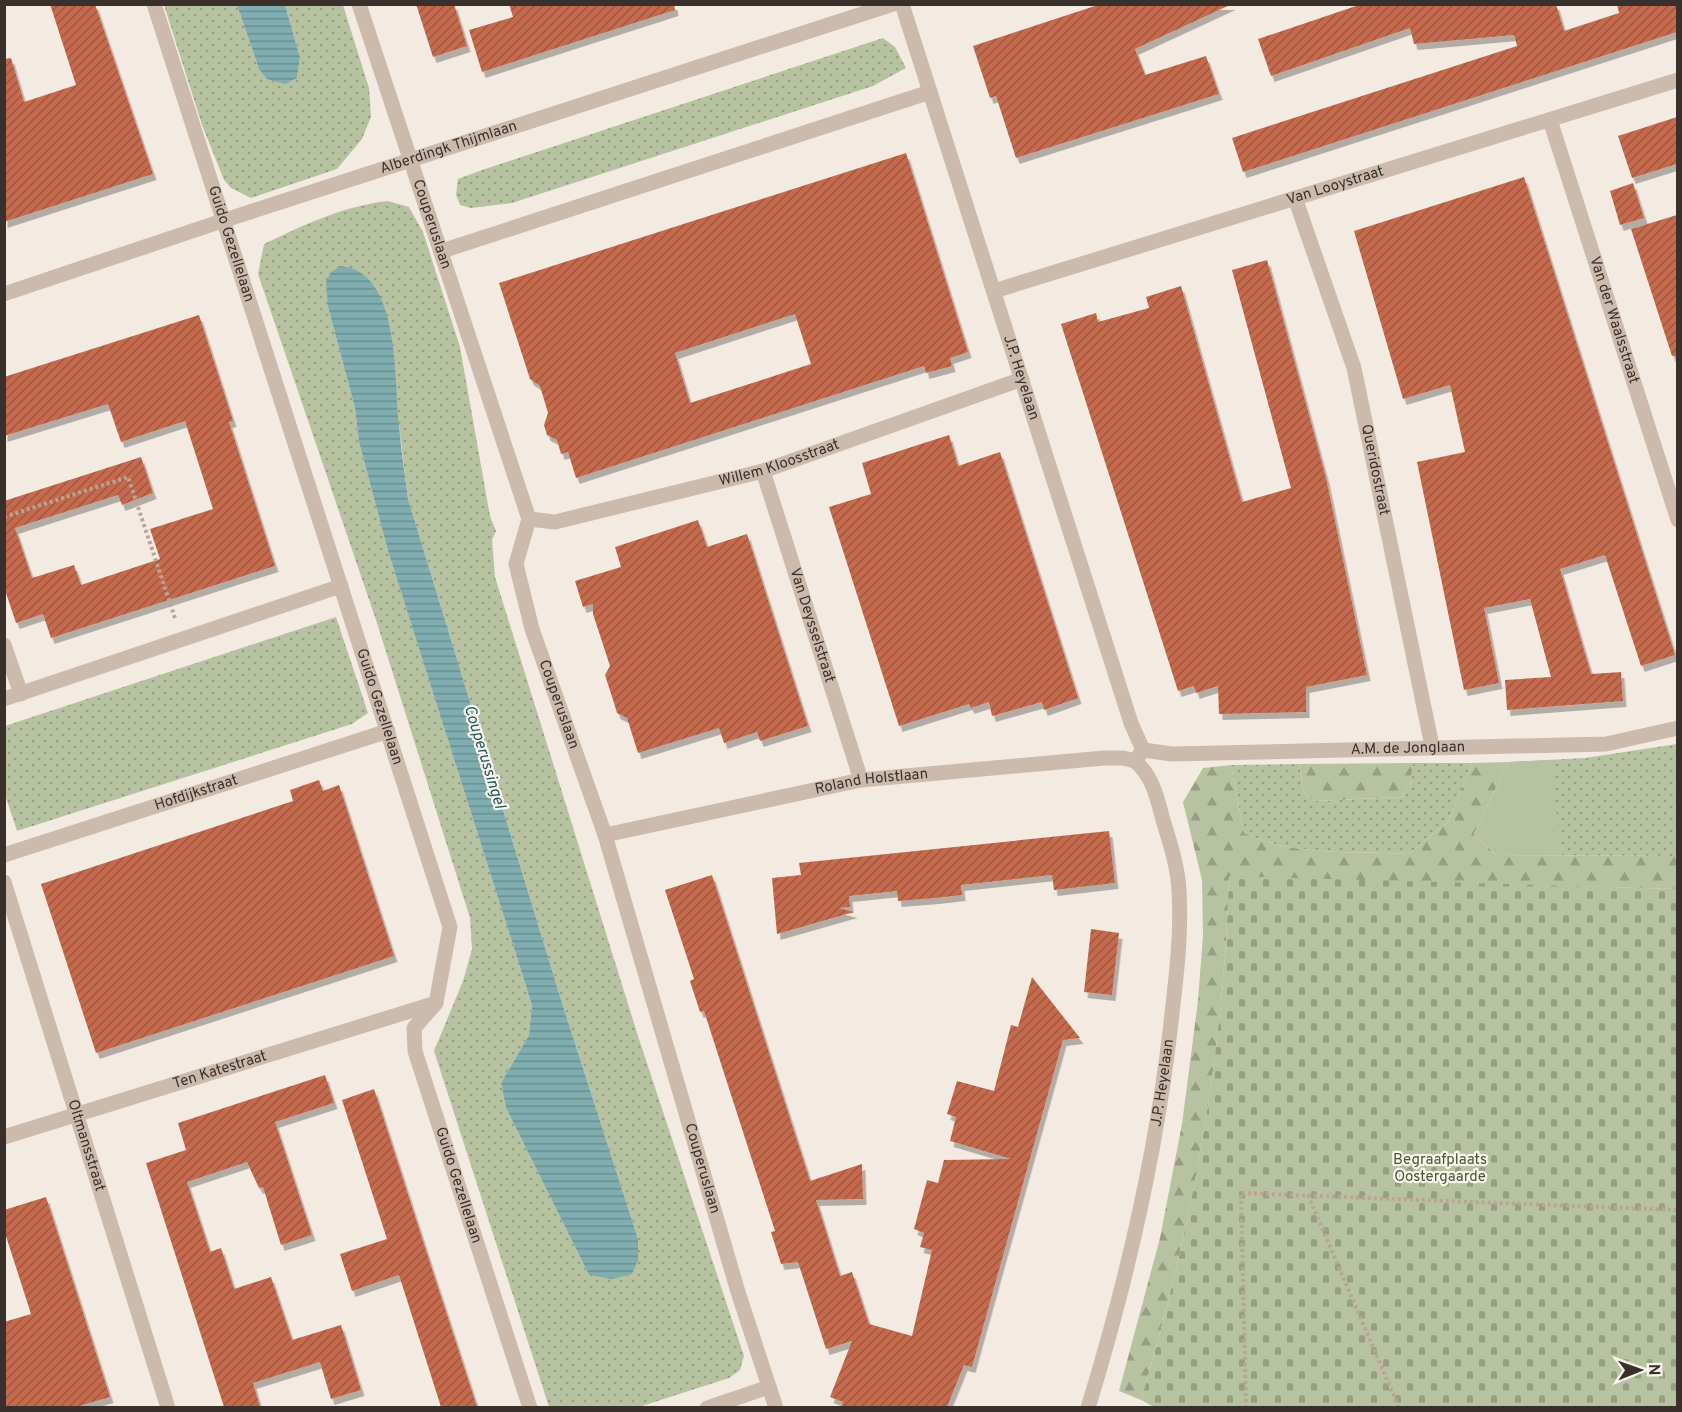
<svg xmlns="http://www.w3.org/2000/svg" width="1682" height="1412" font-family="Overpass,sans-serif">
	<defs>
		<pattern id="grass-dots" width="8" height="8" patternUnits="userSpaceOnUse" patternTransform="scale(1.5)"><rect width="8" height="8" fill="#b7c3a0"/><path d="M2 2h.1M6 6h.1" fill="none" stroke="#969f83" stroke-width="1.8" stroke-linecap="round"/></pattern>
		<pattern id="forest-firs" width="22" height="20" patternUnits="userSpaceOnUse" patternTransform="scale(1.5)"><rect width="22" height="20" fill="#b7c3a0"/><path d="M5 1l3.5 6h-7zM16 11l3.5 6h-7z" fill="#969f83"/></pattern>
		<pattern id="cemetery-stones" width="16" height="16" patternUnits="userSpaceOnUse" patternTransform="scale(1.5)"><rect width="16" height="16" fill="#b7c3a0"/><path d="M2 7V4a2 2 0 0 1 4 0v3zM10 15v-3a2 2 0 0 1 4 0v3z" fill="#969f83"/></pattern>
		<pattern id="water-rules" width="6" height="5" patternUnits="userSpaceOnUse" patternTransform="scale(1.5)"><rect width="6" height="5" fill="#80aeb0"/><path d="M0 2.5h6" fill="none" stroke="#6a8e8f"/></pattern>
		<pattern id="building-hatch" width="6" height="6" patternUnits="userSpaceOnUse" patternTransform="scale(1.5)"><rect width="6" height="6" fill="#c56b4d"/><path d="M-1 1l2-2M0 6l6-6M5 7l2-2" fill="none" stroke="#a15840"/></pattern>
		<filter id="shadow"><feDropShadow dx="3.5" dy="6" stdDeviation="0" flood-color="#0004"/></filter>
	</defs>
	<rect width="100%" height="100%" fill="#f3ebe1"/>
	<g fill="url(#grass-dots)" fill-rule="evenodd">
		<path d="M 164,5 L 237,5 L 259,69 L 297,78 L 300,57 L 285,5 L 343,5 L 369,88 L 371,117 L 362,139 L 337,169 L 251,198 L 231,188 L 224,180 L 202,125 Z"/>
		<path d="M 883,38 L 895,47 L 906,68 L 873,86 L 512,203 L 471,208 L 460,205 L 456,195 L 458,179 L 482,170 Z"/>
		<path d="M 388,201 L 409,207 L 423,232 L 460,347 L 490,516 L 496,531 L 492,540 L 495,577 L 638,1036 L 744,1356 L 740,1370 L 729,1378 L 639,1407 L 549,1407 L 434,1051 L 463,981 L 472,949 L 470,918 L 376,620 L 258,274 L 264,244 C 304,225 343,206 388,201 ZM 328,307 L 399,424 L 408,499 L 562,1003 L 638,1239 L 589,1275 L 506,1108 L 501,1083 L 529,1035 L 532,1005 L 388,551 L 359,442 L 355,408 Z"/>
		<path d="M 336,617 L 368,713 L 352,724 L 17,831 L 5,795 L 5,726 Z"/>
		<path d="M 1677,744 L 1677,856 L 1496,855 L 1508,762 L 1585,758 Z"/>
		<path d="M 1413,763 L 1472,763 L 1449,821 L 1409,854 C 1355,851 1293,857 1244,833 L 1231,765 L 1299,764 L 1304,793 L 1315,801 L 1402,797 L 1410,786 Z"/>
	</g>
	<g fill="url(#forest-firs)">
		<path d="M 1508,762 L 1474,834 L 1496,855 L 1677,856 L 1677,889 L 1229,877 C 1224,1055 1192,1229 1141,1400 L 1119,1391 L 1160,1238 L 1182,1124 L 1198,1001 L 1203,935 L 1202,880 L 1183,802 L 1203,768 L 1231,765 L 1244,833 C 1293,857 1355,851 1409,854 L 1449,821 L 1472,763 Z"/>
		<path d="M 1413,763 L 1410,786 L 1402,797 L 1315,801 L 1304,793 L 1299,764 Z"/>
	</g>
	<path fill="url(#cemetery-stones)" d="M 1229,876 L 1677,889 L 1677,1407 L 1156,1408 L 1141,1400 C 1192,1229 1224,1054 1229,876 Z"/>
	<path fill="#b7c3a0" d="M 1551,760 L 1561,855 L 1496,855 L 1474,834 L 1508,762 Z"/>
	<g fill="url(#water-rules)">
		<path d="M 237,5 L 285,5 L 300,57 L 297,78 L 285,84 L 267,79 L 259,69 Z"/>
		<path d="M 340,266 C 401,270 394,381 399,425 C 401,450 405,474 408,499 L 562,1003 L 638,1239 L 638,1260 L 632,1274 L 612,1279 L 589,1275 L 506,1108 L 501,1083 L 529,1035 L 532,1005 L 388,551 L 359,442 L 355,408 L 328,307 L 326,282 L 331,272 Z"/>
	</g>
	<g fill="url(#building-hatch)" fill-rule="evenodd" filter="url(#shadow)">
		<path d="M 50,4 L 95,4 L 153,174 L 4,222 L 4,59 L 11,58 L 24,102 L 76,85 Z"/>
		<path d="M 416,4 L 454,4 L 467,46 L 433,57 Z"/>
		<path d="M 509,4 L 674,4 L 675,10 L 482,72 L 469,30 L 513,17 Z"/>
		<path d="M 1101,4 L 1232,4 L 1135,49 L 1145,75 L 1206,56 L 1219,94 L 1016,158 L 996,96 L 990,98 L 973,46 Z"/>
		<path d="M 1362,4 L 1556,4 L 1564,31 L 1619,13 L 1617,4 L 1677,4 L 1677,32 L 1243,172 L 1232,138 L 1517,46 L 1514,35 L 1414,44 L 1410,28 L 1271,76 L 1258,39 Z"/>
		<path d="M 1677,117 L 1677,164 L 1632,178 L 1618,136 Z"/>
		<path d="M 906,153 L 968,352 L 950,358 L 952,366 L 926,373 L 924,366 L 576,478 L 568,452 L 561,454 L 557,440 L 547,435 L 544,425 L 548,413 L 540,386 L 530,379 L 499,283 ZM 795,314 L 811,364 L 690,403 L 675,353 Z"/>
		<path d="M 1524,177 L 1675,655 L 1641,666 L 1605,555 L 1560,569 L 1591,674 L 1621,672 L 1623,701 L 1507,710 L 1505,680 L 1551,677 L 1530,599 L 1484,608 L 1499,683 L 1464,690 L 1417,462 L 1465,452 L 1450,385 L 1403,399 L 1354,231 Z"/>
		<path d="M 1633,183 L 1644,218 L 1620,225 L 1610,191 Z"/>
		<path d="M 1677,215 L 1677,356 L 1672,356 L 1631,229 Z"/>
		<path d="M 1267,260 L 1326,478 L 1367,675 L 1306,687 L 1306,712 L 1219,714 L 1218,686 L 1196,693 L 1194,686 L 1178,691 L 1061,324 L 1096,313 L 1098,322 L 1149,308 L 1146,297 L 1181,286 L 1242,502 L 1291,488 L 1232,270 Z"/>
		<path d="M 199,315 L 233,421 L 229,422 L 275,566 L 51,638 L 43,614 L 16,623 L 4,587 L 4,501 L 141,457 L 153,493 L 122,505 L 118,495 L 15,528 L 32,578 L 74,565 L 81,585 L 160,559 L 150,529 L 213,509 L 185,421 L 121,442 L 108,404 L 4,436 L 4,377 Z"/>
		<path d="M 949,435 L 958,466 L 1000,452 L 1078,698 L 1044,710 L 1042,702 L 992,716 L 989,702 L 971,708 L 969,704 L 899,726 L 829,507 L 871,494 L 862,463 Z"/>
		<path d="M 698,520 L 707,547 L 747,534 L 808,726 L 760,741 L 757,732 L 724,743 L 719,728 L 638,753 L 627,718 L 617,713 L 614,703 L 605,675 L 610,666 L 593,614 L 593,604 L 583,607 L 575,581 L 621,567 L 615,547 Z"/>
		<path d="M 319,780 L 323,791 L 339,785 L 394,956 L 96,1053 L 41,884 L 293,801 L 290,790 Z"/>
		<path d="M 1109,831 L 1115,883 L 1054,890 L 1052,875 L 961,885 L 962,895 L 936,898 L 898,901 L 897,891 L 849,896 L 850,907 L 839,908 L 854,912 L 777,934 L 772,878 L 801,875 L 799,863 Z"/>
		<path d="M 712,875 L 810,1181 L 862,1164 L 863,1199 L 816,1200 L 840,1276 L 852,1272 L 869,1324 L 912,1336 L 932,1250 L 920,1247 L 924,1233 L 914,1229 L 927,1180 L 938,1183 L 944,1160 L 1011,1159 L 950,1141 L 956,1117 L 947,1114 L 957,1081 L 994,1091 L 1011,1025 L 1018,1027 L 1032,977 L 1080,1038 L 1063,1040 L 972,1367 L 964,1365 L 947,1407 L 841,1407 L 843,1402 L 830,1397 L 852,1341 L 826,1349 L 798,1262 L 781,1264 L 771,1232 L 775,1231 L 704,1011 L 700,1012 L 690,981 L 694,979 L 665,890 Z"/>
		<path d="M 1091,929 L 1119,933 L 1112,995 L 1084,992 Z"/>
		<path d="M 325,1075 L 334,1103 L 275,1122 L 312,1235 L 281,1245 L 263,1187 L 259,1188 L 247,1162 L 187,1182 L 210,1252 L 221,1248 L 234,1289 L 271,1277 L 292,1340 L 341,1325 L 361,1390 L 331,1399 L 320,1362 L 253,1383 L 260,1407 L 224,1407 L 146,1163 L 186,1150 L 178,1123 Z"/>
		<path d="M 374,1089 L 430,1263 L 477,1407 L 441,1407 L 399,1275 L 352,1291 L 340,1254 L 387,1239 L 342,1100 Z"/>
		<path d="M 46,1197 L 110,1397 L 76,1407 L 4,1407 L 4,1322 L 31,1314 L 4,1230 L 4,1210 Z"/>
	</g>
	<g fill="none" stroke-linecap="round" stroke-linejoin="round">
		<g stroke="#b8a596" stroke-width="4" stroke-dasharray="3 3" stroke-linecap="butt">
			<path d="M 4,517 L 128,477 L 175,618"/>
			<path d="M 1308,1195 L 1399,1408"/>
			<path d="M 1246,1408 L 1241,1193 L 1678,1210"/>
		</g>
		<g stroke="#ccbbac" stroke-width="15">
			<path id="s1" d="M 154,4 L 450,927 L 436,1003 L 414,1028 L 415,1051 L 530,1408"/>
			<path id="s2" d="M 359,4 L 529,519 L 516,564 L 532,629 L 605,835 L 738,1292 L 776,1408"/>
			<path id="s3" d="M 902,4 L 1131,723 L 1143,750"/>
			<path id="s4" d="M 1550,120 L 1678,520"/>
			<path id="s5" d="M 1295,198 L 1354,368 L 1432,746"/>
			<path d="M 442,251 L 930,92"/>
			<path id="s6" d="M 994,291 L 1678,80"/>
			<path id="s7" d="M 4,294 L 222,221 L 893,4"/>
			<path id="s8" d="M 763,471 L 861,780"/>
			<path id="s9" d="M 529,519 L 555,522 L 763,471 L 1022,379"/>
			<path d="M 4,645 L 21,694"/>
			<path d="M 4,699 L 341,586"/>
			<path id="s10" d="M 605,835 L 861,780 L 1104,758 L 1123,758 L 1135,761 L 1143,750 L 1172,754 L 1606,744 L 1678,728"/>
			<path id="s11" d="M 4,855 L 388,731"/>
			<path id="s12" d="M 4,882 L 168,1408"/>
			<path id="s13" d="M 4,1137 L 436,1003"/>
			<path d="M 707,1408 L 769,1387"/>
			<path id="s14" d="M 1088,1408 C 1126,1284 1155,1160 1170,1031 C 1175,986 1182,937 1179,891 C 1178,867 1170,843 1163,820 C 1157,797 1153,777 1135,761"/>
		</g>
	</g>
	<g text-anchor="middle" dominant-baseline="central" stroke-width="4.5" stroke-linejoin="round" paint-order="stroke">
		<g font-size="15" fill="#3a302b" stroke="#faf5ee">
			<text stroke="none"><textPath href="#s7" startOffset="468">Alberdingk Thijmlaan</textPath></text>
			<text stroke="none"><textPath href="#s6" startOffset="357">Van Looystraat</textPath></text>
			<text stroke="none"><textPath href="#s2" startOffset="232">Couperuslaan</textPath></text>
			<text stroke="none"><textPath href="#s1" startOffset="252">Guido Gezellelaan</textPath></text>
			<text stroke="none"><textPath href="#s4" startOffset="210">Van der Waalsstraat</textPath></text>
			<text stroke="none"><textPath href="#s3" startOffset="392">J.P. Heyelaan</textPath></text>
			<text stroke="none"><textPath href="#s9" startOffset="258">Willem Kloosstraat</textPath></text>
			<text stroke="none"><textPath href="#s5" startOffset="284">Queridostraat</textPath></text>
			<text stroke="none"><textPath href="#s8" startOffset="162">Van Deysselstraat</textPath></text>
			<text stroke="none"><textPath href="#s2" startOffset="736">Couperuslaan</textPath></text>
			<text stroke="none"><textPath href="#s1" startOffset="738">Guido Gezellelaan</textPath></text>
			<text stroke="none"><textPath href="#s10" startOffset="816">A.M. de Jonglaan</textPath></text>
			<text stroke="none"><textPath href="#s10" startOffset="272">Roland Holstlaan</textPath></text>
			<text stroke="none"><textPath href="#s11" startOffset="202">Hofdijkstraat</textPath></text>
			<text stroke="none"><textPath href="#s13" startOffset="226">Ten Katestraat</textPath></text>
			<text stroke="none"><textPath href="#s14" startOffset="334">J.P. Heyelaan</textPath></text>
			<text stroke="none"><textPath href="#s12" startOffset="276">Oltmansstraat</textPath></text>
			<text stroke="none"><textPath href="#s2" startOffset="1222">Couperuslaan</textPath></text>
			<text stroke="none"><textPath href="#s1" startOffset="1244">Guido Gezellelaan</textPath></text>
		</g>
		<g font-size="15" fill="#49582f" stroke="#faf5ee">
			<text x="1440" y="1160">Begraafplaats<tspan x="1440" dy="17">Oostergaarde</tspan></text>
		</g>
		<g font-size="16" font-style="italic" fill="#20585c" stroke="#faf5ee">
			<text transform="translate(484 757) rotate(73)">Couperussingel</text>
		</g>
	</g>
	<rect width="1682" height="1412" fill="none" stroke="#3a302b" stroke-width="12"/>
	<g transform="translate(1640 1370) rotate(89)" stroke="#faf5ee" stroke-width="4.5" paint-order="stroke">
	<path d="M0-4.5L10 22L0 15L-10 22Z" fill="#3a302b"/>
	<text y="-9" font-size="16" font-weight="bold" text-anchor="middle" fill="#3a302b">N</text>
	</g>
</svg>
